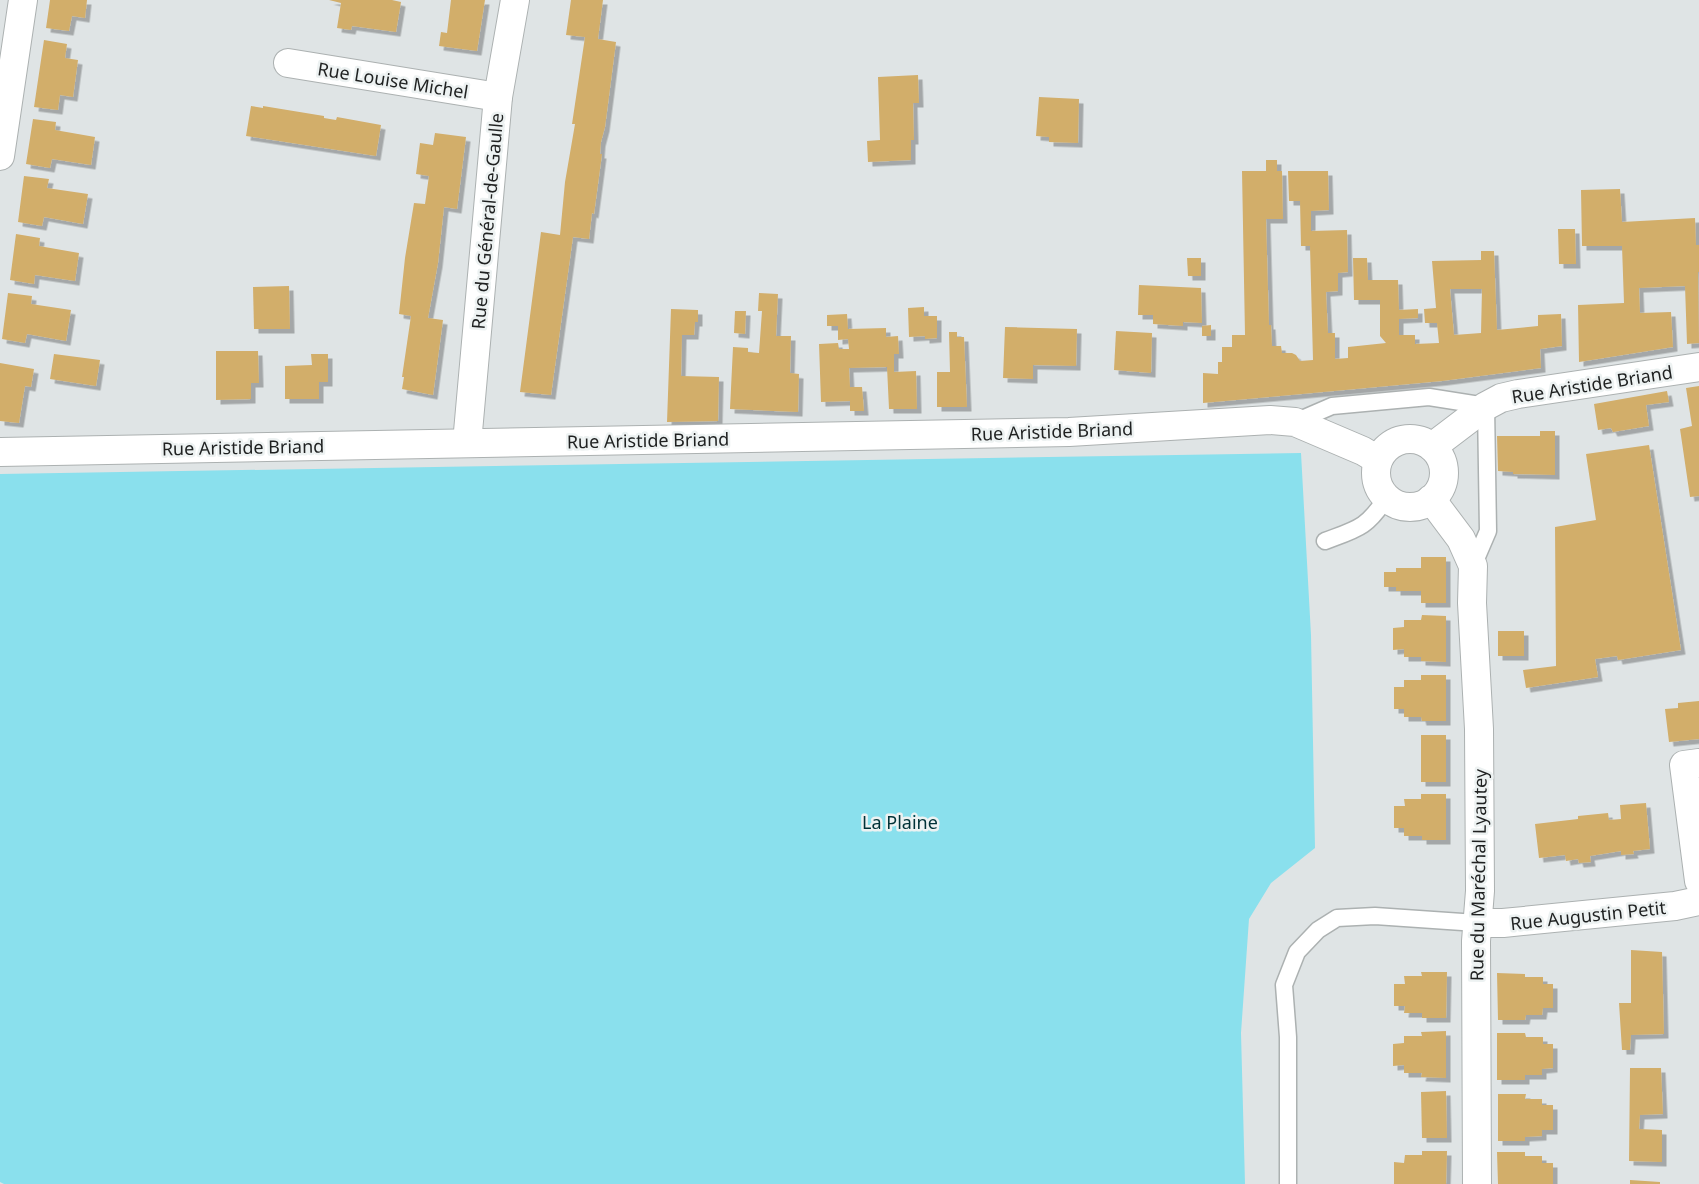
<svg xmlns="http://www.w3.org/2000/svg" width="1699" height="1184" font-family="'Noto Sans',sans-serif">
	<defs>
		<filter id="shadow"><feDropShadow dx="4.5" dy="4.5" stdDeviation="0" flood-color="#0004"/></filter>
	</defs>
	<rect width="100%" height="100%" fill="#dfe4e5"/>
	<path fill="#8ae0ed" d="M 1301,453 L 1311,635 L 1315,848 L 1271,883 L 1249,919 L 1241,1033 L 1245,1184 L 4,1184 L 0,1182 L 0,474 Z"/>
	<g fill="#d2ae6b" fill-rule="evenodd" filter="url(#shadow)">
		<path d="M 50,0 L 87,0 L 85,18 L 72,16 L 69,31 L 46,28 Z"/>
		<path d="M 329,0 L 392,0 L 401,2 L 396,32 L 352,26 L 351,30 L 337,28 L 341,3 Z"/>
		<path d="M 451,0 L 485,0 L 477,51 L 439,46 L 441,32 L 447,33 Z"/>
		<path d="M 571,0 L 603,0 L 598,39 L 616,42 L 605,127 L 601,142 L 600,154 L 602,154 L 594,214 L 592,213 L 589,239 L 573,237 L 551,395 L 520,392 L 541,232 L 560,235 L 565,182 L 575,124 L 572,124 L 585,37 L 566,35 Z"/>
		<path d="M 44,40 L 67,44 L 65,58 L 78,60 L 73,97 L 60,95 L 58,110 L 34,107 Z"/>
		<path d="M 918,75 L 919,103 L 913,103 L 914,140 L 911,140 L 911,160 L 868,162 L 867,141 L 880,140 L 878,77 Z"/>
		<path d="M 1039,97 L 1079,99 L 1078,143 L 1049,142 L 1049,137 L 1036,136 Z"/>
		<path d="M 251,106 L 263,108 L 263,106 L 324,116 L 324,118 L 336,120 L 337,117 L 381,125 L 376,156 L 246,136 Z"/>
		<path d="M 33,119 L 56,122 L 55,130 L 95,137 L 91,165 L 52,159 L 50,168 L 26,164 Z"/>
		<path d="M 435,133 L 466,137 L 457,209 L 444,207 L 438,263 L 428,318 L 443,320 L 433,395 L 402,389 L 404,377 L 402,377 L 411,316 L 399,314 L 405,258 L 414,203 L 425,204 L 429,176 L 416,174 L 420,143 L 433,145 Z"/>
		<path d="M 1266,160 L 1277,160 L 1277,171 L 1282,171 L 1283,219 L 1266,219 L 1269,325 L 1271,325 L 1272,346 L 1281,346 L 1282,353 L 1292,353 L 1296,355 L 1300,361 L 1313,360 L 1310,246 L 1301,246 L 1300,201 L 1289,201 L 1288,171 L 1328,171 L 1329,210 L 1311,211 L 1311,231 L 1347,230 L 1348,272 L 1338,273 L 1338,291 L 1326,292 L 1328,333 L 1335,333 L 1335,359 L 1348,358 L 1348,347 L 1386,343 L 1380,336 L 1380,300 L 1354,300 L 1353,258 L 1367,258 L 1368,280 L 1398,280 L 1399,310 L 1418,309 L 1418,318 L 1399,319 L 1399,335 L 1415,335 L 1415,344 L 1439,343 L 1437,323 L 1425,323 L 1424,309 L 1436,308 L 1432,261 L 1481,260 L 1481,251 L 1494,251 L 1497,330 L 1538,326 L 1538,315 L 1561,314 L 1562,346 L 1540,349 L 1541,368 L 1442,381 L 1203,403 L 1203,373 L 1218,374 L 1218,362 L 1222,362 L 1222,347 L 1232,347 L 1232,335 L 1245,335 L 1242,171 L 1266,171 ZM 1450,289 L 1482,289 L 1481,333 L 1454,335 Z"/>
		<path d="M 24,176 L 49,179 L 47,188 L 88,194 L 83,224 L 44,217 L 42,226 L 18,222 Z"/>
		<path d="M 1620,189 L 1622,222 L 1695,218 L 1696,245 L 1699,245 L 1699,272 L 1698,272 L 1699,343 L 1687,344 L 1685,286 L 1639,288 L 1640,313 L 1671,312 L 1673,347 L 1579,362 L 1578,305 L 1624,303 L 1622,246 L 1582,246 L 1581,190 Z"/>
		<path d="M 1558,229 L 1575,229 L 1576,264 L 1559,264 Z"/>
		<path d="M 16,234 L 40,238 L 39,246 L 79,253 L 75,281 L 35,275 L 34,284 L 10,280 Z"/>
		<path d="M 1187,258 L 1201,258 L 1201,276 L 1188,276 Z"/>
		<path d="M 1139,285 L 1201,288 L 1202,323 L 1183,322 L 1183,326 L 1153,324 L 1153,315 L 1138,315 Z"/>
		<path d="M 289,286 L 290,329 L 254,329 L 253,287 Z"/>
		<path d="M 8,293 L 32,296 L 31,304 L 71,310 L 66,341 L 27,334 L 25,343 L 2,339 Z"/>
		<path d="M 759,293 L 778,294 L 776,336 L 791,336 L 790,373 L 799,374 L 798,412 L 730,409 L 733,347 L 748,348 L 748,352 L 759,353 L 762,311 L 758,311 Z"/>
		<path d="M 924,307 L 924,316 L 937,316 L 937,338 L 925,339 L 925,336 L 909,337 L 908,308 Z"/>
		<path d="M 671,309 L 698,310 L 698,322 L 695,322 L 694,335 L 682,335 L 681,376 L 719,377 L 718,421 L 667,422 Z"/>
		<path d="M 735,311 L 746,311 L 745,334 L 734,333 Z"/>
		<path d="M 847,314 L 848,329 L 886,328 L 886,337 L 898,336 L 899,354 L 894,354 L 894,372 L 916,371 L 917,409 L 889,409 L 887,367 L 849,368 L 850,387 L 862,387 L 864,411 L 850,411 L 850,401 L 821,402 L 819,344 L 838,343 L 839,349 L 849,349 L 848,339 L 838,340 L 838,326 L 827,326 L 827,315 Z"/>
		<path d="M 1211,325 L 1211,336 L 1202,336 L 1202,326 Z"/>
		<path d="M 1005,327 L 1077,329 L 1076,366 L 1033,365 L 1033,379 L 1003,378 Z"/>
		<path d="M 1116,331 L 1152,333 L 1151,373 L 1114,370 Z"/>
		<path d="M 949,332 L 957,332 L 957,337 L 964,337 L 967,407 L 937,407 L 937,372 L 950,372 Z"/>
		<path d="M 216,351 L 258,351 L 259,383 L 251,383 L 251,399 L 216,400 Z"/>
		<path d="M 54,354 L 100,360 L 96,386 L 50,379 Z"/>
		<path d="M 311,354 L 328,354 L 328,382 L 319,382 L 319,399 L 285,399 L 285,366 L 312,365 Z"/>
		<path d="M 0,363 L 34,369 L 31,387 L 25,386 L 19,423 L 0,421 Z"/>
		<path d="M 1699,386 L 1699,496 L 1690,497 L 1680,429 L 1692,426 L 1686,388 Z"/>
		<path d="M 1667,391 L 1669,402 L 1646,405 L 1649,426 L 1613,432 L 1611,428 L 1598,430 L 1594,404 Z"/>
		<path d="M 1540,431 L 1555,431 L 1555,475 L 1513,474 L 1513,472 L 1498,471 L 1497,436 L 1540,436 Z"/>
		<path d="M 1649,445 L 1681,650 L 1618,660 L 1617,656 L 1595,659 L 1598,677 L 1526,688 L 1523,670 L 1556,666 L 1555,527 L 1596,520 L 1586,454 Z"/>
		<path d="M 1421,557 L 1446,557 L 1446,603 L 1421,603 L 1421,591 L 1396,591 L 1396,587 L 1384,587 L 1384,572 L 1396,572 L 1396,568 L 1421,568 Z"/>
		<path d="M 1422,615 L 1446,616 L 1446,662 L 1421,661 L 1421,657 L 1404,657 L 1404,649 L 1393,650 L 1393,628 L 1404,627 L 1404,620 L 1421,620 Z"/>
		<rect x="1498" y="631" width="26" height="25"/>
		<path d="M 1421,675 L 1446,675 L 1446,721 L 1422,721 L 1421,717 L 1404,717 L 1404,709 L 1394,709 L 1394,687 L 1404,687 L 1404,680 L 1421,680 Z"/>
		<path d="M 1699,701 L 1699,739 L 1669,742 L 1665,709 L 1678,708 L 1678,703 Z"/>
		<rect x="1421" y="735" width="25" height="47"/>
		<path d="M 1421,794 L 1446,794 L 1446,840 L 1422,840 L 1422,836 L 1404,836 L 1404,828 L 1394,828 L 1394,806 L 1405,806 L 1404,799 L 1421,799 Z"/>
		<path d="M 1646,803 L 1650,849 L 1633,851 L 1634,854 L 1621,855 L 1621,851 L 1590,856 L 1591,862 L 1579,863 L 1578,859 L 1566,861 L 1565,855 L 1539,858 L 1535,824 L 1578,819 L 1578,816 L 1608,813 L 1609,820 L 1621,819 L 1620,805 Z"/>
		<path d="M 1631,950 L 1662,952 L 1664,1034 L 1631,1035 L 1630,1050 L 1622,1050 L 1619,1003 L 1631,1003 Z"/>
		<path d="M 1421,972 L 1447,972 L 1446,1018 L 1422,1018 L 1422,1013 L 1404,1013 L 1405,1006 L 1394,1006 L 1394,984 L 1405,984 L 1404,976 L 1422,976 Z"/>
		<path d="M 1497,973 L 1525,974 L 1525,977 L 1543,977 L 1543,984 L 1553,984 L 1553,1008 L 1543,1008 L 1542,1015 L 1526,1015 L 1525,1020 L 1498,1020 Z"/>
		<path d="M 1446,1031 L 1446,1078 L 1421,1077 L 1422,1073 L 1404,1073 L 1404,1065 L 1393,1066 L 1393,1044 L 1404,1043 L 1404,1036 L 1422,1036 L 1421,1032 Z"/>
		<path d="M 1497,1033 L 1525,1033 L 1526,1037 L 1543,1037 L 1543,1044 L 1553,1044 L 1553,1068 L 1542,1069 L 1542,1075 L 1525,1075 L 1525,1080 L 1497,1080 Z"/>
		<path d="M 1630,1068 L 1661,1068 L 1663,1114 L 1640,1115 L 1639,1129 L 1662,1130 L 1662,1162 L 1629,1161 Z"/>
		<path d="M 1446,1091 L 1447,1138 L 1422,1138 L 1421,1092 Z"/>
		<path d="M 1498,1094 L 1526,1094 L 1525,1099 L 1542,1099 L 1542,1105 L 1553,1105 L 1553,1130 L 1542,1130 L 1542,1136 L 1525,1137 L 1525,1141 L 1498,1141 Z"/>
		<path d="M 1422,1151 L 1447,1151 L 1446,1184 L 1394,1184 L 1394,1162 L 1404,1163 L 1405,1155 L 1422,1155 Z"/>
		<path d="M 1497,1152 L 1525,1152 L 1525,1156 L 1542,1156 L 1542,1163 L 1553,1163 L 1553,1184 L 1498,1184 Z"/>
		<path d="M 1630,1180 L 1660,1182 L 1660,1184 L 1630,1184 Z"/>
	</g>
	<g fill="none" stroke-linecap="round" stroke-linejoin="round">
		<g stroke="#acb1b1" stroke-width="19">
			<g id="service">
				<path d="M 1295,422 L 1332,406 L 1429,397 L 1486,406 L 1488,531 L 1473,566"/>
				<path d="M 1325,541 C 1357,529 1367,528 1386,498"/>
				<path d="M 1288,1184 L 1288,1037 L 1284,985 L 1297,952 L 1318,930 L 1337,918 L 1375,916 L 1477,923"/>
			</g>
		</g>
		<g stroke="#acb1b1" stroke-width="30">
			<g id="minor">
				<path d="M 288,63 L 498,97"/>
				<path d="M 467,443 L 498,97 L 515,0"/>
				<path d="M 1699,763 L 1684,765 L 1699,881"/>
				<path d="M 1477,923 L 1503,923 L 1675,906 L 1699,901"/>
			</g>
		</g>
		<g stroke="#acb1b1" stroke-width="30">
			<g id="tertiary">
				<path d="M 0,156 L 23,0"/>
				<circle cx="1410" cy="473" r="34"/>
				<path d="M 1432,447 L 1486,406 L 1501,398 L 1518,394 L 1699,367"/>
				<path d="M 0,452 L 1069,432 L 1270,420 L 1295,422 L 1363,451 L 1378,460"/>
				<path d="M 1431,499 L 1461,539 L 1473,566 L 1472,603 L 1479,729 L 1480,891 L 1476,941 L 1477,1184"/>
			</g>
		</g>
		<use href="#service" stroke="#fff" stroke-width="16"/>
		<use href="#minor" stroke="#fff" stroke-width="28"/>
		<use href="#tertiary" stroke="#fff" stroke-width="28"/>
	</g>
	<g text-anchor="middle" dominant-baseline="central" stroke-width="5" stroke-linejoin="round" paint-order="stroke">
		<g font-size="18" fill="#1f2121" stroke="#edf2f2">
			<text transform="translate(393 80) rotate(9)">Rue Louise Michel</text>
			<text transform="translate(487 221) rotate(-85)">Rue du Général-de-Gaulle</text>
			<text transform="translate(1592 384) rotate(-9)">Rue Aristide Briand</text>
			<text transform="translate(1052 431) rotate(-2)">Rue Aristide Briand</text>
			<text transform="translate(648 440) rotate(-1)">Rue Aristide Briand</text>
			<text transform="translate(243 447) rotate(-1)">Rue Aristide Briand</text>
			<text transform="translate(1478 875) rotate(-89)">Rue du Maréchal Lyautey</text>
			<text transform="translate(1588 915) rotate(-6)">Rue Augustin Petit</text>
		</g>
		<g font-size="18" fill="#003238" stroke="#edf2f2">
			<text x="900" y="822">La Plaine</text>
		</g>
	</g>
</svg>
